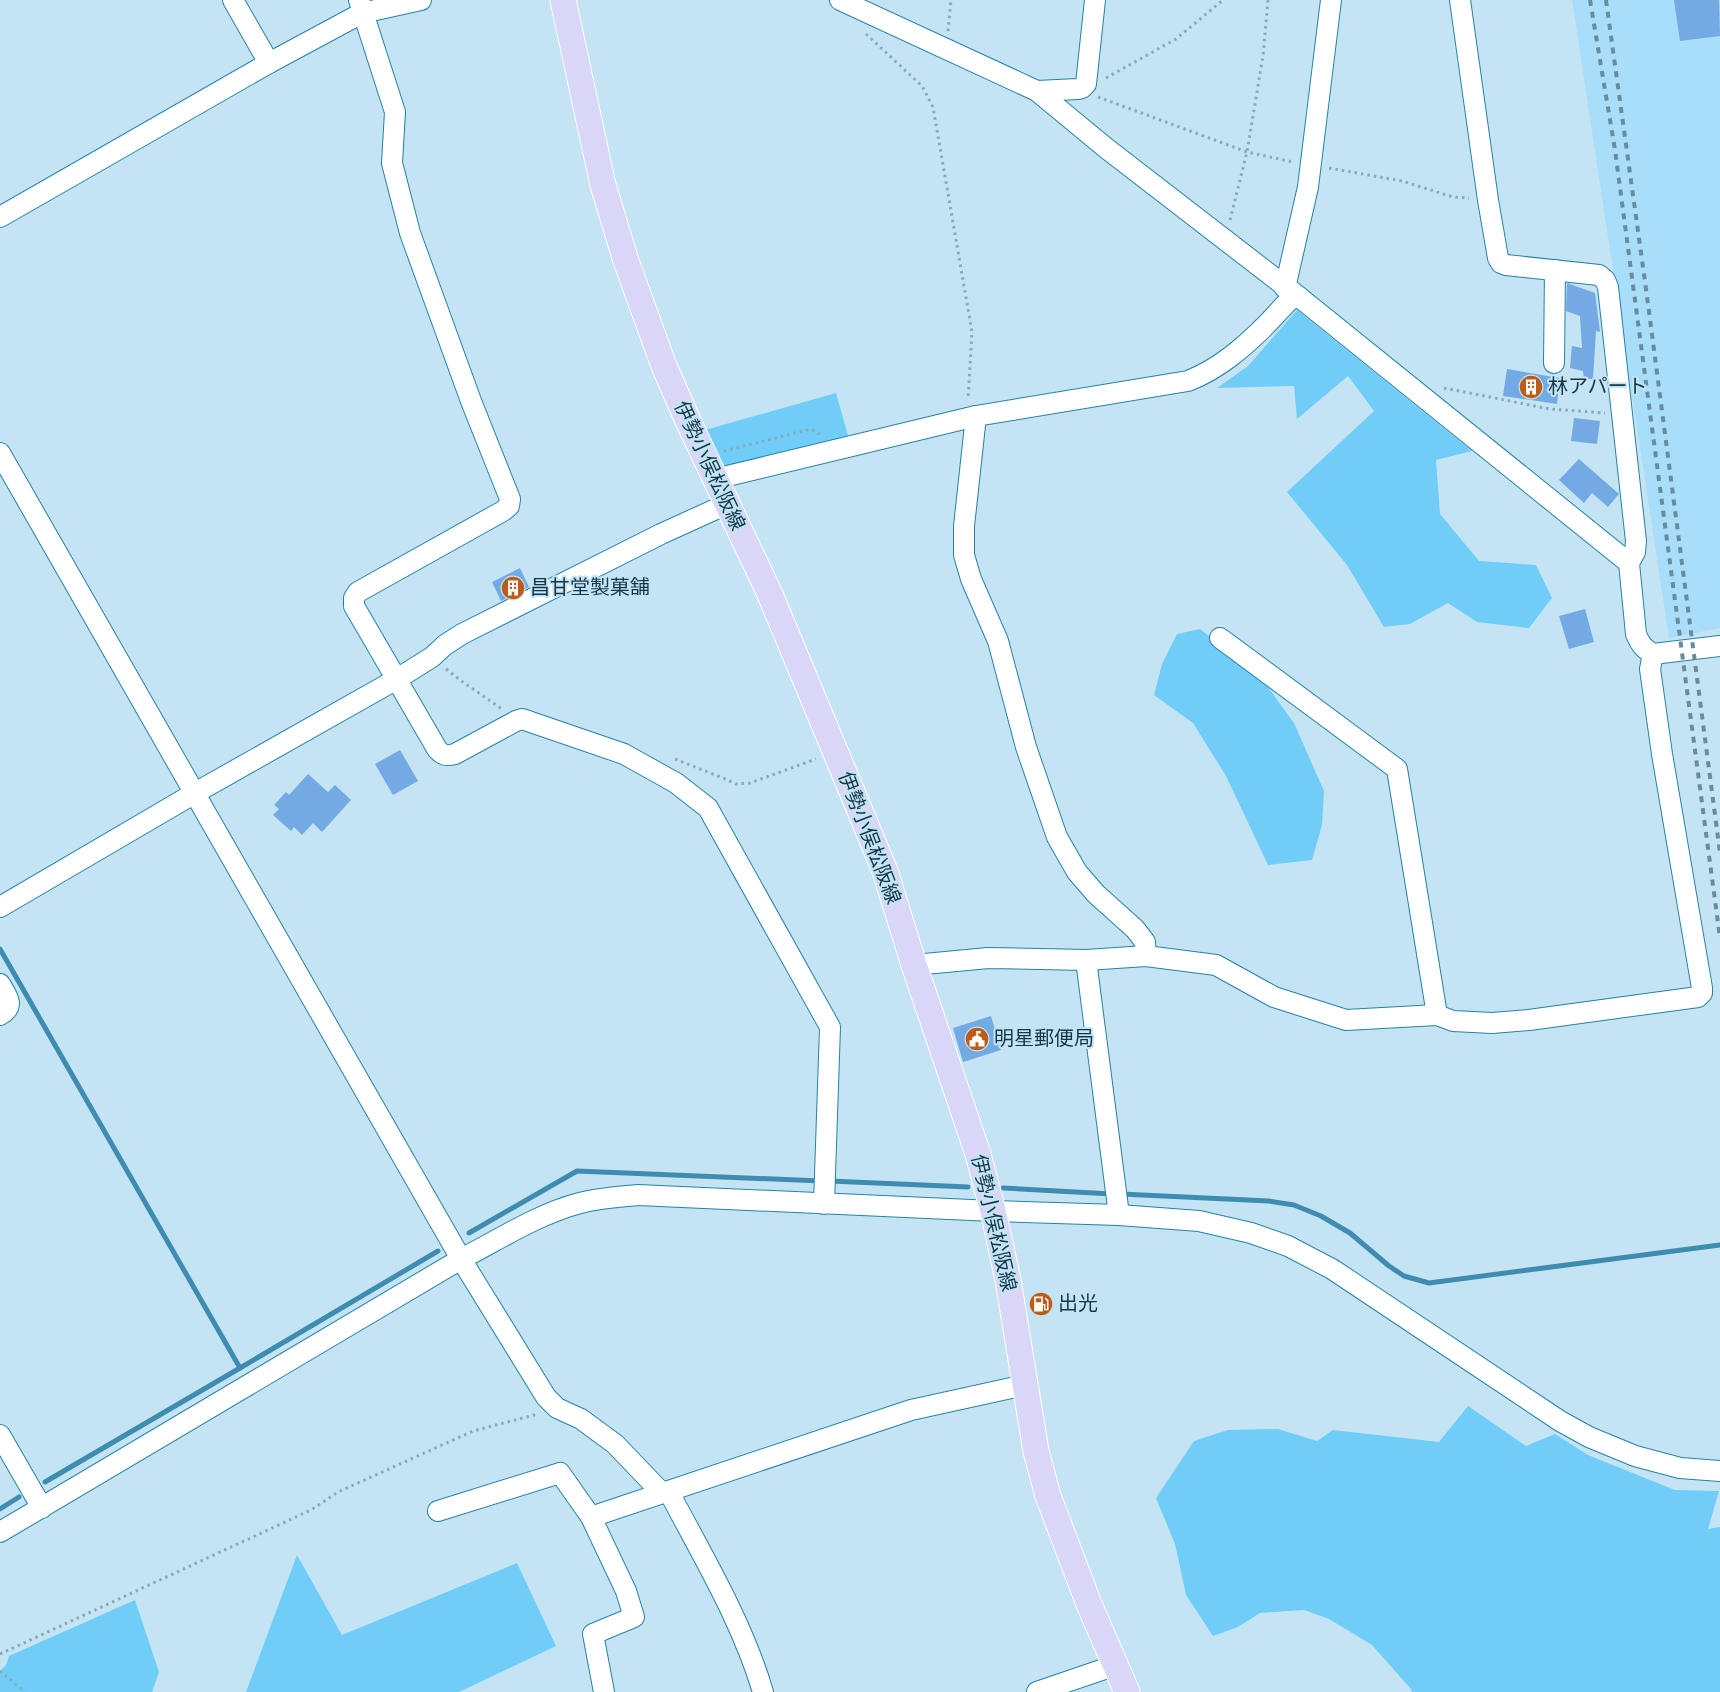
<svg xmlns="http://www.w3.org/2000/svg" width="1720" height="1692" font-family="'Alegreya Sans','Noto Sans JP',sans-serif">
	<rect width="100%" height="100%" fill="#c4e4f4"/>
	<path fill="#a8def9" d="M 1572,0 L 1720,0 L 1720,628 L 1669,638 Z"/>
	<g fill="#70cdf8">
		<path d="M 1297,310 L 1472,451 L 1436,460 L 1440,514 L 1479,561 L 1536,565 L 1552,598 L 1529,628 L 1477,622 L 1448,603 L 1410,624 L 1384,627 L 1347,565 L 1287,492 L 1374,411 L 1348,376 L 1297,419 L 1294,386 L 1217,388 L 1248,366 Z"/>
		<path d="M 836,393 L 849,439 L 722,470 L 705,430 Z"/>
		<path d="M 1200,629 L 1259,675 L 1294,723 L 1324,791 L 1322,825 L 1312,860 L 1268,865 L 1226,776 L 1193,723 L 1154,695 L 1162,664 L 1177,634 Z"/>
		<path d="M 1468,1406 L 1526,1446 L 1555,1434 L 1588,1455 L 1675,1490 L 1719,1491 L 1708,1529 L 1720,1527 L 1720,1692 L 1412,1692 L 1411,1689 L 1372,1645 L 1329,1619 L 1304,1610 L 1260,1613 L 1238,1627 L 1213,1636 L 1186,1595 L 1175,1544 L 1156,1498 L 1194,1441 L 1228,1430 L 1278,1429 L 1317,1441 L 1333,1430 L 1439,1442 Z"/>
		<path d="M 297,1555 L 342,1635 L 517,1563 L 556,1646 L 459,1692 L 246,1692 Z"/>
		<path d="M 135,1600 L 159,1672 L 152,1692 L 0,1692 L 0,1671 L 6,1665 L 9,1656 Z"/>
	</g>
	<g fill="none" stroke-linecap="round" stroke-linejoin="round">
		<g stroke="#3e8caf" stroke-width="5">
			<path d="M 0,949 L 240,1368 L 438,1251"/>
			<path d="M 830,1181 L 968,1187"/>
			<path d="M 1003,1188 L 1112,1194"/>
			<path d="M 1121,1194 L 1269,1201 L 1294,1205 L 1321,1216 L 1350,1233 L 1389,1266 L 1404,1276 L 1429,1283 L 1720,1245"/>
			<path d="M 469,1233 L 577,1171 L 821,1181"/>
			<path d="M 45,1482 L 240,1368"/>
			<path d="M 0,1509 L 19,1497"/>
		</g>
	</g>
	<g fill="#73aae3">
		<path d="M 1674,0 L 1719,0 L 1720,36 L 1680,41 Z"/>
		<path d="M 1567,283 L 1595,293 L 1600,332 L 1596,331 L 1593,379 L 1584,379 L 1583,371 L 1570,368 L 1572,346 L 1582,348 L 1580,316 L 1566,311 Z"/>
		<path d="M 1507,369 L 1560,378 L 1557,404 L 1503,396 Z"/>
		<path d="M 1574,418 L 1600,421 L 1597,444 L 1571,441 Z"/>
		<path d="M 1579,459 L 1619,494 L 1608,507 L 1592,493 L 1584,503 L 1559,480 Z"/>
		<path d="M 520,568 L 529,587 L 501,601 L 492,582 Z"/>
		<path d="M 1585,609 L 1594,642 L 1569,649 L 1559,616 Z"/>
		<path d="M 400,750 L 418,781 L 393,795 L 375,764 Z"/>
		<path d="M 308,774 L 328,792 L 335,785 L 351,800 L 322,832 L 313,823 L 302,835 L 294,827 L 291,831 L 273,815 L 279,809 L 274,805 L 286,792 L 289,795 Z"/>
		<path d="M 991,1016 L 1001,1050 L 963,1062 L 953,1028 Z"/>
	</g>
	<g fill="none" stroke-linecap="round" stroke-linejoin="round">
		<g stroke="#2482a8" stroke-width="22">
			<g id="minor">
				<path d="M 233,0 L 269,63"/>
				<path d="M 359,0 L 395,112 L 392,163 L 410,233 L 471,401 L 510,499 L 509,506 L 503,511 L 358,592 L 354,598 L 354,606 L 437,749 C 443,756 447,756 455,754 L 516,721 L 522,719 L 624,754 L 676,783 L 708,808 L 830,1027 L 824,1204"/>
				<path d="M 840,0 L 1037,91 L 1106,148 L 1299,297"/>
				<path d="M 1460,0 L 1488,200 L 1498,258 L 1501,263 L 1506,265 L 1599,275 L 1605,280 L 1608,287 L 1636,541 L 1635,552 L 1629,563 L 1636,634 C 1640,644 1644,649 1653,654 L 1720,646"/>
				<path d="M 1037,91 L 1078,89 L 1082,88 L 1086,84 L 1095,0"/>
				<path d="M 0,217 L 269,63 L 362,13 L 421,0"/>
				<path d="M 1285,288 L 1308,187 L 1331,0"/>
				<path d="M 1554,363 L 1555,270"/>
				<path d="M 976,416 L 964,526 L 964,555 L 971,579 L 998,641 L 1026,747 L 1057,837 L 1077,872 L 1096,894 L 1135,929 L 1145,942 L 1146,956"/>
				<path d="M 0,453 L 461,1259 L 546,1397 L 557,1408 L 581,1419 L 615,1444 L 662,1493"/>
				<path d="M 715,479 L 976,416 L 1188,381 C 1219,369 1244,347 1267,324 C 1275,316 1282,307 1291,299 L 1299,297 L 1629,563"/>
				<path d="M 1220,638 L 1397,769 L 1437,1015"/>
				<path d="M 0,907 L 195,793 L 397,679 L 432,657 L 445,645 L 462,634 L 661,534 L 727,504"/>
				<path d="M 1086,960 L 1119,1215"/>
				<path d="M 914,965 L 988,958 L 1086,960 L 1146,956 L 1216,965 L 1274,997 L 1346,1020 L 1437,1015 L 1453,1021 L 1492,1023 L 1529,1020 L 1698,997 L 1702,993 L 1702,988 L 1662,754 L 1650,669 L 1653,654"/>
				<path d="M 0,984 C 7,996 16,1006 0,1015"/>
				<path d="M 0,1435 L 42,1508"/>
				<path d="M 669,1492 C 703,1557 742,1621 763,1692"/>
				<path d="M 438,1511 L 560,1473 L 591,1517 L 626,1591 L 634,1617 L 593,1634 L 604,1692"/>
				<path d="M 591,1517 L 911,1410 L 1025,1385"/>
				<path d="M 0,1532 L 461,1259 C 500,1239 538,1214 580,1203 C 599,1198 618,1197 638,1195 L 993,1211 L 1119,1215 L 1199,1221 L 1251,1233 L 1288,1246 L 1332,1269 L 1560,1421 L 1589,1437 L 1635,1456 L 1680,1468 L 1720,1471"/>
				<path d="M 1037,1692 L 1116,1665"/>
			</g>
		</g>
		<g stroke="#fff" stroke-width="27">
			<path id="major" d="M 563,0 L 603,185 L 626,261 L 664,366 L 688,421 L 769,592 L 885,871 L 914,965 L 978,1154 L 993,1211 L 1008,1280 L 1036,1451 L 1048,1496 L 1089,1604 L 1127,1692"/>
		</g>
		<g stroke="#88aaba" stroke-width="3" stroke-dasharray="2.5 4" stroke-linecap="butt">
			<path d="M 948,31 L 951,0"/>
			<path d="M 866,34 L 922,86 L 933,107 L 972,332 L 968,400"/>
			<path d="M 1106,78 L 1176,39 L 1223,0"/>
			<path d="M 1098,97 L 1247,152 L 1293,162"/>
			<path d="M 1329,168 L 1402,181 L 1453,197 L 1469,198"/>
			<path d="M 1230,220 L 1247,152 L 1263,56 L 1268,0"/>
			<path d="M 1444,388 L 1550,409 L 1605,413"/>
			<path d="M 724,451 L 811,429 L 821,435"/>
			<path d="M 446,669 L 460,680 L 502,709"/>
			<path d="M 675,759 L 723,778 L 736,784 L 750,783 L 816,759"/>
			<path d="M 0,1654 L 311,1510 L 338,1492 L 473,1431 L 538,1414"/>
			<path d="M 0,1671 L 25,1692"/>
		</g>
		<use href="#minor" stroke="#fff" stroke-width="20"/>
		<use href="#major" stroke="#dad6f8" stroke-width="25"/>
		<g stroke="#698c9d" stroke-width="4" stroke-dasharray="6 6" stroke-linecap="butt">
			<path d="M 1590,0 L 1615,150 L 1720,938"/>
			<path d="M 1606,0 L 1646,289 L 1720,853"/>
		</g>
	</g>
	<defs>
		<g id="building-disc" transform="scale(1.25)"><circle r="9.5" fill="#bc5c18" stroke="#c4e4f4"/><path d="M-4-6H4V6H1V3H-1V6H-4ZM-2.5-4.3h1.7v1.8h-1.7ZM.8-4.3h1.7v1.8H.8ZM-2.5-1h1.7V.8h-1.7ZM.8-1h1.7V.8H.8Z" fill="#fff"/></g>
		<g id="civic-disc" transform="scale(1.25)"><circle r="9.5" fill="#bc5c18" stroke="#c4e4f4"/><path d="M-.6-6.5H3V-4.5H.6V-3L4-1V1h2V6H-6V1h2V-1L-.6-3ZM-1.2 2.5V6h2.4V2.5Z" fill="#fff"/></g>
		<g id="fuel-disc" transform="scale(1.25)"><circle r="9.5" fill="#bc5c18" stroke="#c4e4f4"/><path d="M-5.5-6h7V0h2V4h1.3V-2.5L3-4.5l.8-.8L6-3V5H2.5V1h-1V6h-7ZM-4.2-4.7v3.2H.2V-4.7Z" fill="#fff"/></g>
	</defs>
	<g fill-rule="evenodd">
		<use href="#building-disc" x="1531" y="387"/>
		<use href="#building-disc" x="513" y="588"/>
		<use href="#civic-disc" x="977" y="1039"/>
		<use href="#fuel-disc" x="1041" y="1304"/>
	</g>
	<g text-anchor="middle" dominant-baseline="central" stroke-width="4" stroke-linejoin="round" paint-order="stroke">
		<g font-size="20" fill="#113647" stroke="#c4e4f4" text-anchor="start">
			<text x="1548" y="387">林アパート</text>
			<text x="530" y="588">昌甘堂製菓舗</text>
			<text x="994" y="1039">明星郵便局</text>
			<text x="1058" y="1304">出光</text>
		</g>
		<g font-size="20" fill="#113647" stroke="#c4e4f4">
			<text transform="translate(709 466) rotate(65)">伊勢小俣松阪線</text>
			<text transform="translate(869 838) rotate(69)">伊勢小俣松阪線</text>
			<text transform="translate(993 1223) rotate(77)">伊勢小俣松阪線</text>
		</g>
	</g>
</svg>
